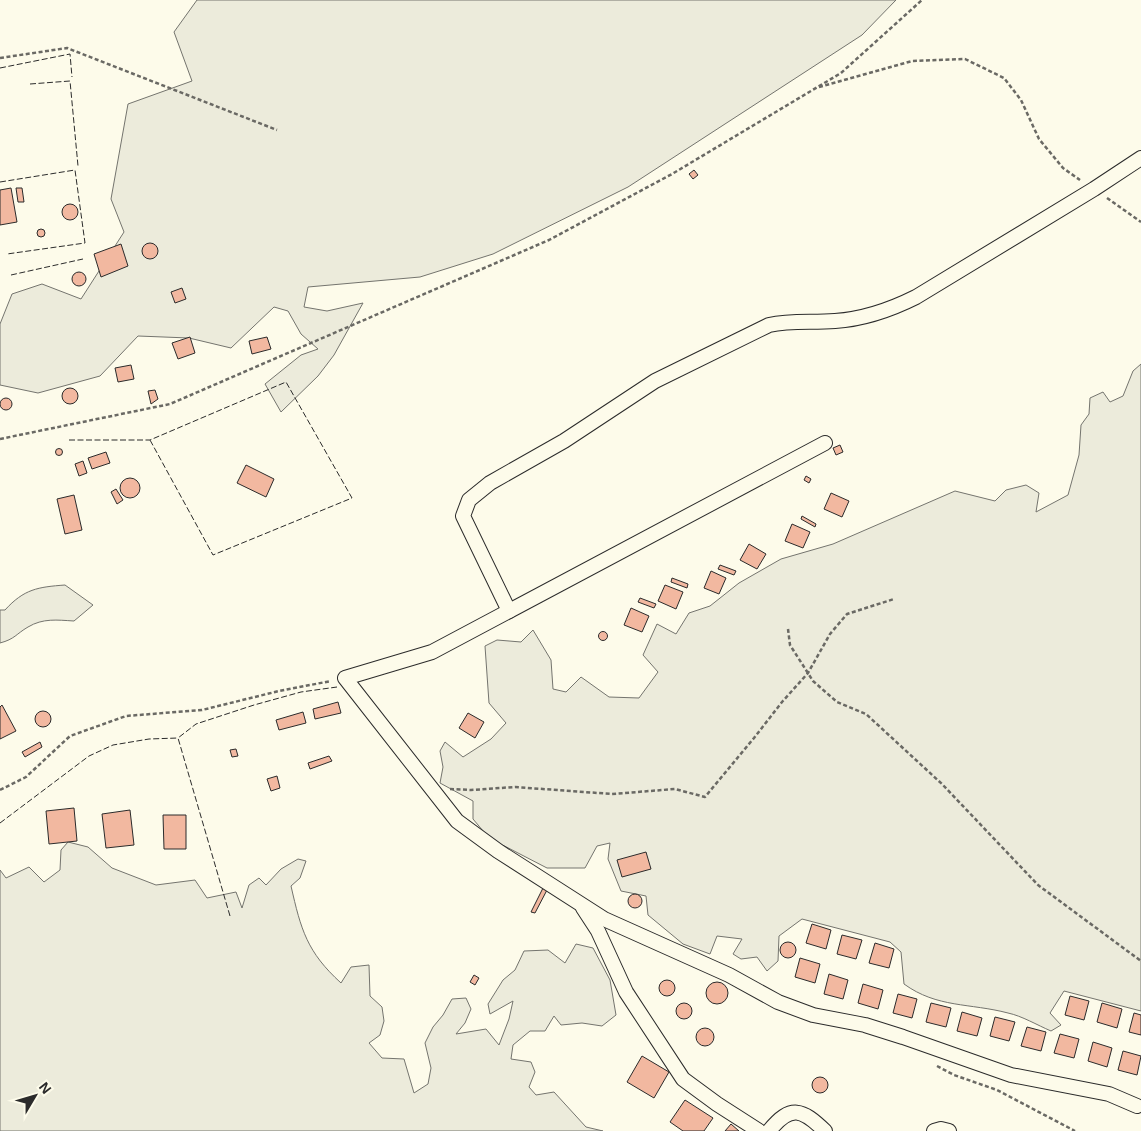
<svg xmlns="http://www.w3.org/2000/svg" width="1141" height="1131" font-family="Arial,sans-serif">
	<rect width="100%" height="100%" fill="#fdfbea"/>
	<g fill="#ecebdb" stroke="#74746e">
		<path d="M 197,0 L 896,0 L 862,35 L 628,187 L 493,254 L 420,277 L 308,287 L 304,307 L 327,311 L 363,303 L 334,355 L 318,376 L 281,412 L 265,384 L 301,355 L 318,349 L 301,334 L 288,311 L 274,307 L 231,348 L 189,338 L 138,336 L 100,376 L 38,393 L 0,385 L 0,324 L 12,294 L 42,284 L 81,299 L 124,232 L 111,199 L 128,104 L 192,81 L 174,32 Z"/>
		<path d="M 1141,364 L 1141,1011 L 1064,991 L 1050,1013 L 1061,1025 L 1051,1031 C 1037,1025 1022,1016 1008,1013 C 970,1003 937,1008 904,984 L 901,952 L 890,942 L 802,919 L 779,936 L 778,961 L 767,971 L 757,957 L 741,959 L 733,954 L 742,939 L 717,936 L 710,954 L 683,944 L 648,915 L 646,896 L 621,891 L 608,859 L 610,843 L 597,846 L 585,868 L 547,868 L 489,838 L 473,819 L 473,801 L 440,783 L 443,767 L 440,751 L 445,742 L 463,757 L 491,739 L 506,723 L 489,703 L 485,646 L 497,640 L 521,642 L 533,630 L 551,660 L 553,689 L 566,692 L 581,677 L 609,697 L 639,698 L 658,672 L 643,655 L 657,624 L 676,634 L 689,613 L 710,606 L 739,583 L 781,559 L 833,544 L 955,491 L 995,501 L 1006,490 L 1026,485 L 1039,493 L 1036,512 L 1068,495 L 1079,455 L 1081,425 L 1089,414 L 1090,398 L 1103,392 L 1110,402 L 1123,396 L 1133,371 Z"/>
		<path d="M 65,585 L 93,605 L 74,621 C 57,620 43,618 28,627 C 16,634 15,639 0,643 L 0,610 L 5,610 C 24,589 38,587 65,585 Z"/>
		<path d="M 68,842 L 88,847 L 112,868 L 156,885 L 195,880 L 207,898 L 236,892 L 242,908 L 249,885 L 259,878 L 266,885 L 281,869 L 298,859 L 306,861 L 300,878 L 291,886 C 301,930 307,952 341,983 L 351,967 L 369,965 L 370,996 L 382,1007 L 384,1021 L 380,1035 L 369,1043 L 382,1058 L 404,1059 L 414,1093 L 428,1084 L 431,1068 L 425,1043 L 433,1027 L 443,1015 L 452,999 L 466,998 L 471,1009 L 465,1023 L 456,1034 L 486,1029 L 499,1045 L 509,1019 L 513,1001 L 490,1014 L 488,1004 L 503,980 L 515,970 L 524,951 L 548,950 L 565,963 L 576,944 L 593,948 L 610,980 L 616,1015 L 602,1026 L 582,1023 L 561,1025 L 554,1016 L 545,1031 L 530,1031 L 513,1045 L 511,1059 L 531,1062 L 535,1072 L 529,1087 L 536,1095 L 554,1092 L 586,1127 L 603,1131 L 0,1131 L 0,870 L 6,878 L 29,867 L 44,882 L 60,870 L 61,850 Z"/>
	</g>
	<g fill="#f2b8a0" stroke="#2b2b2b">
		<path d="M 694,170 L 698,175 L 693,179 L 689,174 Z"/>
		<path d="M 11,188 L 17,222 L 0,225 L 0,190 Z"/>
		<path d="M 16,188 L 22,188 L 24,202 L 18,202 Z"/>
		<circle cx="70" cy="212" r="8"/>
		<circle cx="41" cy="233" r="4"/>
		<circle cx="150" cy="251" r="8"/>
		<path d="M 121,244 L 128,266 L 101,277 L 94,254 Z"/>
		<circle cx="79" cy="279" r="7"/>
		<path d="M 182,288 L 186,299 L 175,303 L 171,292 Z"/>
		<path d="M 190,337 L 195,353 L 178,359 L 172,343 Z"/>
		<path d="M 267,337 L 271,349 L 252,354 L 249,341 Z"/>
		<path d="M 131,365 L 134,379 L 118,382 L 115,368 Z"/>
		<circle cx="70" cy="396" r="8"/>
		<path d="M 155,390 L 158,399 L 151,404 L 148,391 Z"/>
		<circle cx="6" cy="404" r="6"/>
		<path d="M 840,445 L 843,452 L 836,455 L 833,448 Z"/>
		<circle cx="59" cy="452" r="3.5"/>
		<path d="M 106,452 L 110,463 L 92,469 L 88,458 Z"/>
		<path d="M 83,461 L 87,473 L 79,476 L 75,464 Z"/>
		<path d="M 246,465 L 274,479 L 266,497 L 237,483 Z"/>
		<path d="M 806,476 L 811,479 L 809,483 L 804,480 Z"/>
		<circle cx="130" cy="488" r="10"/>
		<path d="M 116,489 L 123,500 L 117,504 L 111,492 Z"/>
		<path d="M 831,493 L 849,501 L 842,517 L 824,509 Z"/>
		<path d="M 74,495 L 82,530 L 65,534 L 57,499 Z"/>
		<path d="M 802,516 L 816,524 L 815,527 L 801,519 Z"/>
		<path d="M 792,524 L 810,532 L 803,548 L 785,541 Z"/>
		<path d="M 749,544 L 766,554 L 757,569 L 740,560 Z"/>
		<path d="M 720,565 L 736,571 L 734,575 L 718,569 Z"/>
		<path d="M 711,571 L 726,578 L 719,594 L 704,588 Z"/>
		<path d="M 672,578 L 688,584 L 687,588 L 671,582 Z"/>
		<path d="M 665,585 L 683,592 L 676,609 L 658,601 Z"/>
		<path d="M 640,598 L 656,604 L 654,608 L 638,602 Z"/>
		<path d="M 631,608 L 649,616 L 642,632 L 624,625 Z"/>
		<circle cx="603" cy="636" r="4.5"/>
		<path d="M 338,702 L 341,713 L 315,719 L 313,709 Z"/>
		<path d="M 2,705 L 16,731 L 0,739 L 0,707 Z"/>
		<circle cx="43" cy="719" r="8"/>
		<path d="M 303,712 L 306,723 L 279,730 L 276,720 Z"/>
		<path d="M 468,713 L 484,722 L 475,738 L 459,728 Z"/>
		<path d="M 40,742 L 42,747 L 25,757 L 22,752 Z"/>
		<path d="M 236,749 L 238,756 L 232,757 L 230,750 Z"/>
		<path d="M 329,756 L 332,761 L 310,769 L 308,763 Z"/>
		<path d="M 277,776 L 280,788 L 271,791 L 267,779 Z"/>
		<path d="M 74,808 L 77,841 L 49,844 L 46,811 Z"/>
		<path d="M 130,810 L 134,845 L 106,848 L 102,814 Z"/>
		<path d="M 163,815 L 186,815 L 186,849 L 164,849 Z"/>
		<path d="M 646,852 L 651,869 L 622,877 L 617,860 Z"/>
		<path d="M 543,888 L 547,890 L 535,913 L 531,912 Z"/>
		<circle cx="635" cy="901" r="7"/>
		<path d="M 812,924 L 831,930 L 826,949 L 806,943 Z"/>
		<path d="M 842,935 L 862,940 L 856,959 L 837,954 Z"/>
		<circle cx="788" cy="950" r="8"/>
		<path d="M 875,943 L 894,949 L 889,968 L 869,963 Z"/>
		<path d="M 800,958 L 820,964 L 815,983 L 795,977 Z"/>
		<path d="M 829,974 L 848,980 L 843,999 L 824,994 Z"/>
		<path d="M 474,975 L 479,978 L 475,985 L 470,982 Z"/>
		<circle cx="667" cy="988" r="8"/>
		<circle cx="717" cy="993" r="11"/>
		<path d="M 863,984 L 883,990 L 878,1009 L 858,1003 Z"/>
		<path d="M 898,994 L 917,999 L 912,1018 L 893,1013 Z"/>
		<path d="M 1070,996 L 1089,1001 L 1084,1020 L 1065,1015 Z"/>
		<circle cx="684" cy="1011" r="8"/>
		<path d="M 931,1003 L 951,1008 L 946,1027 L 926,1022 Z"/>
		<path d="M 1102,1003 L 1122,1009 L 1117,1028 L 1097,1022 Z"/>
		<path d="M 962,1012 L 982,1018 L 977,1036 L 957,1031 Z"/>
		<path d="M 1134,1013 L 1141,1015 L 1141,1035 L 1129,1032 Z"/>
		<path d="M 995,1017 L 1015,1022 L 1009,1041 L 990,1036 Z"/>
		<path d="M 1027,1027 L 1046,1032 L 1041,1051 L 1021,1046 Z"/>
		<circle cx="705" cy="1037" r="9"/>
		<path d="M 1060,1034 L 1079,1039 L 1074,1058 L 1054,1053 Z"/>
		<path d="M 1093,1042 L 1112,1048 L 1107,1067 L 1088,1061 Z"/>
		<path d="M 1123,1051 L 1141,1056 L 1137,1075 L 1118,1070 Z"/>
		<path d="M 642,1056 L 669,1072 L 654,1098 L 627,1082 Z"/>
		<circle cx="820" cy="1085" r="8"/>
		<path d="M 685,1100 L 713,1118 L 704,1131 L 683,1131 L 670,1122 Z"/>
		<path d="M 731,1124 L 739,1131 L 725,1131 Z"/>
	</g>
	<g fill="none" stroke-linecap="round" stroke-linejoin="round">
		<g stroke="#2b2b2b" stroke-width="16">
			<g id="minor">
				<path d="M 825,443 L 432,652 L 345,678 L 457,821 L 498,851 L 604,919 L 729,975 L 778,1002 L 813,1015 L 865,1025 L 903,1037 L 1011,1075 L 1109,1094 L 1137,1106"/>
				<path d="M 509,611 L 463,516 L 469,500 L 490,483 L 564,441 L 655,381 L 769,325 C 791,320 813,323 835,321 C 865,319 890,310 916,297 L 1094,189 L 1141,158"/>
				<path d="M 583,908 L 598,931 L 626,992 L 683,1079 L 717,1104 L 759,1131"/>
				<path d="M 769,1131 C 791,1104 802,1109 825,1131"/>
				<path d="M 934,1131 L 941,1129 L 949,1131"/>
			</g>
		</g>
		<g stroke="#6a6964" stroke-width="2.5" stroke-dasharray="4 2.5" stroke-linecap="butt">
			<path d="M 0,58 L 67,48 L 277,130"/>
			<path d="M 819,87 L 912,61 L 965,59 L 1004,78 L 1021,100 L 1039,139 L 1063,168 L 1080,180"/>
			<path d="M 1107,198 L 1141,222"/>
			<path d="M 0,439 L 170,404 L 549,240 L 672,174 L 841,73 L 922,0"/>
			<path d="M 788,629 L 790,645 L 813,681 L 837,702 L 866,714 L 942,784 L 1038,885 L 1141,961"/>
			<path d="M 450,789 L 471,790 L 515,787 L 612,794 L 675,789 L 705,797 L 754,738 L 782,702 L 808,673 L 830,634 L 847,614 L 894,599"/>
			<path d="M 0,790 L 26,777 L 70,736 L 126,716 L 202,710 L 279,691 L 331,681"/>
			<path d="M 937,1066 L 954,1075 L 997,1090 L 1075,1131"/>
		</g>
		<use href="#minor" stroke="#fdfbea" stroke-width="14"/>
		<g stroke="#2b2b2b" stroke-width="1" stroke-dasharray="6 2.5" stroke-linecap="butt">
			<path d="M 0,68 L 70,54 L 72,77"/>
			<path d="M 30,84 L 70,81 L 78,166"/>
			<path d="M 0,182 L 75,170 L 85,243 L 7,254"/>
			<path d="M 11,275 L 83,259"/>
			<path d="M 69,440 L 150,440 L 286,382 L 352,498 L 213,555 L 150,440"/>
			<path d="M 0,823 L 89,756 L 113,745 L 149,739 L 178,738"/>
			<path d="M 230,916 L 178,738 L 196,724 L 254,705 L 301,692 L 337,687"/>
		</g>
	</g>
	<g transform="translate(35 1096) rotate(52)" stroke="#fdfbea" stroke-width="4" paint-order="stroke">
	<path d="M0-4L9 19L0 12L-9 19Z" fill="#2b2b2b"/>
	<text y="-8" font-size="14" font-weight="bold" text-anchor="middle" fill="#2b2b2b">N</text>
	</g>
</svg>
